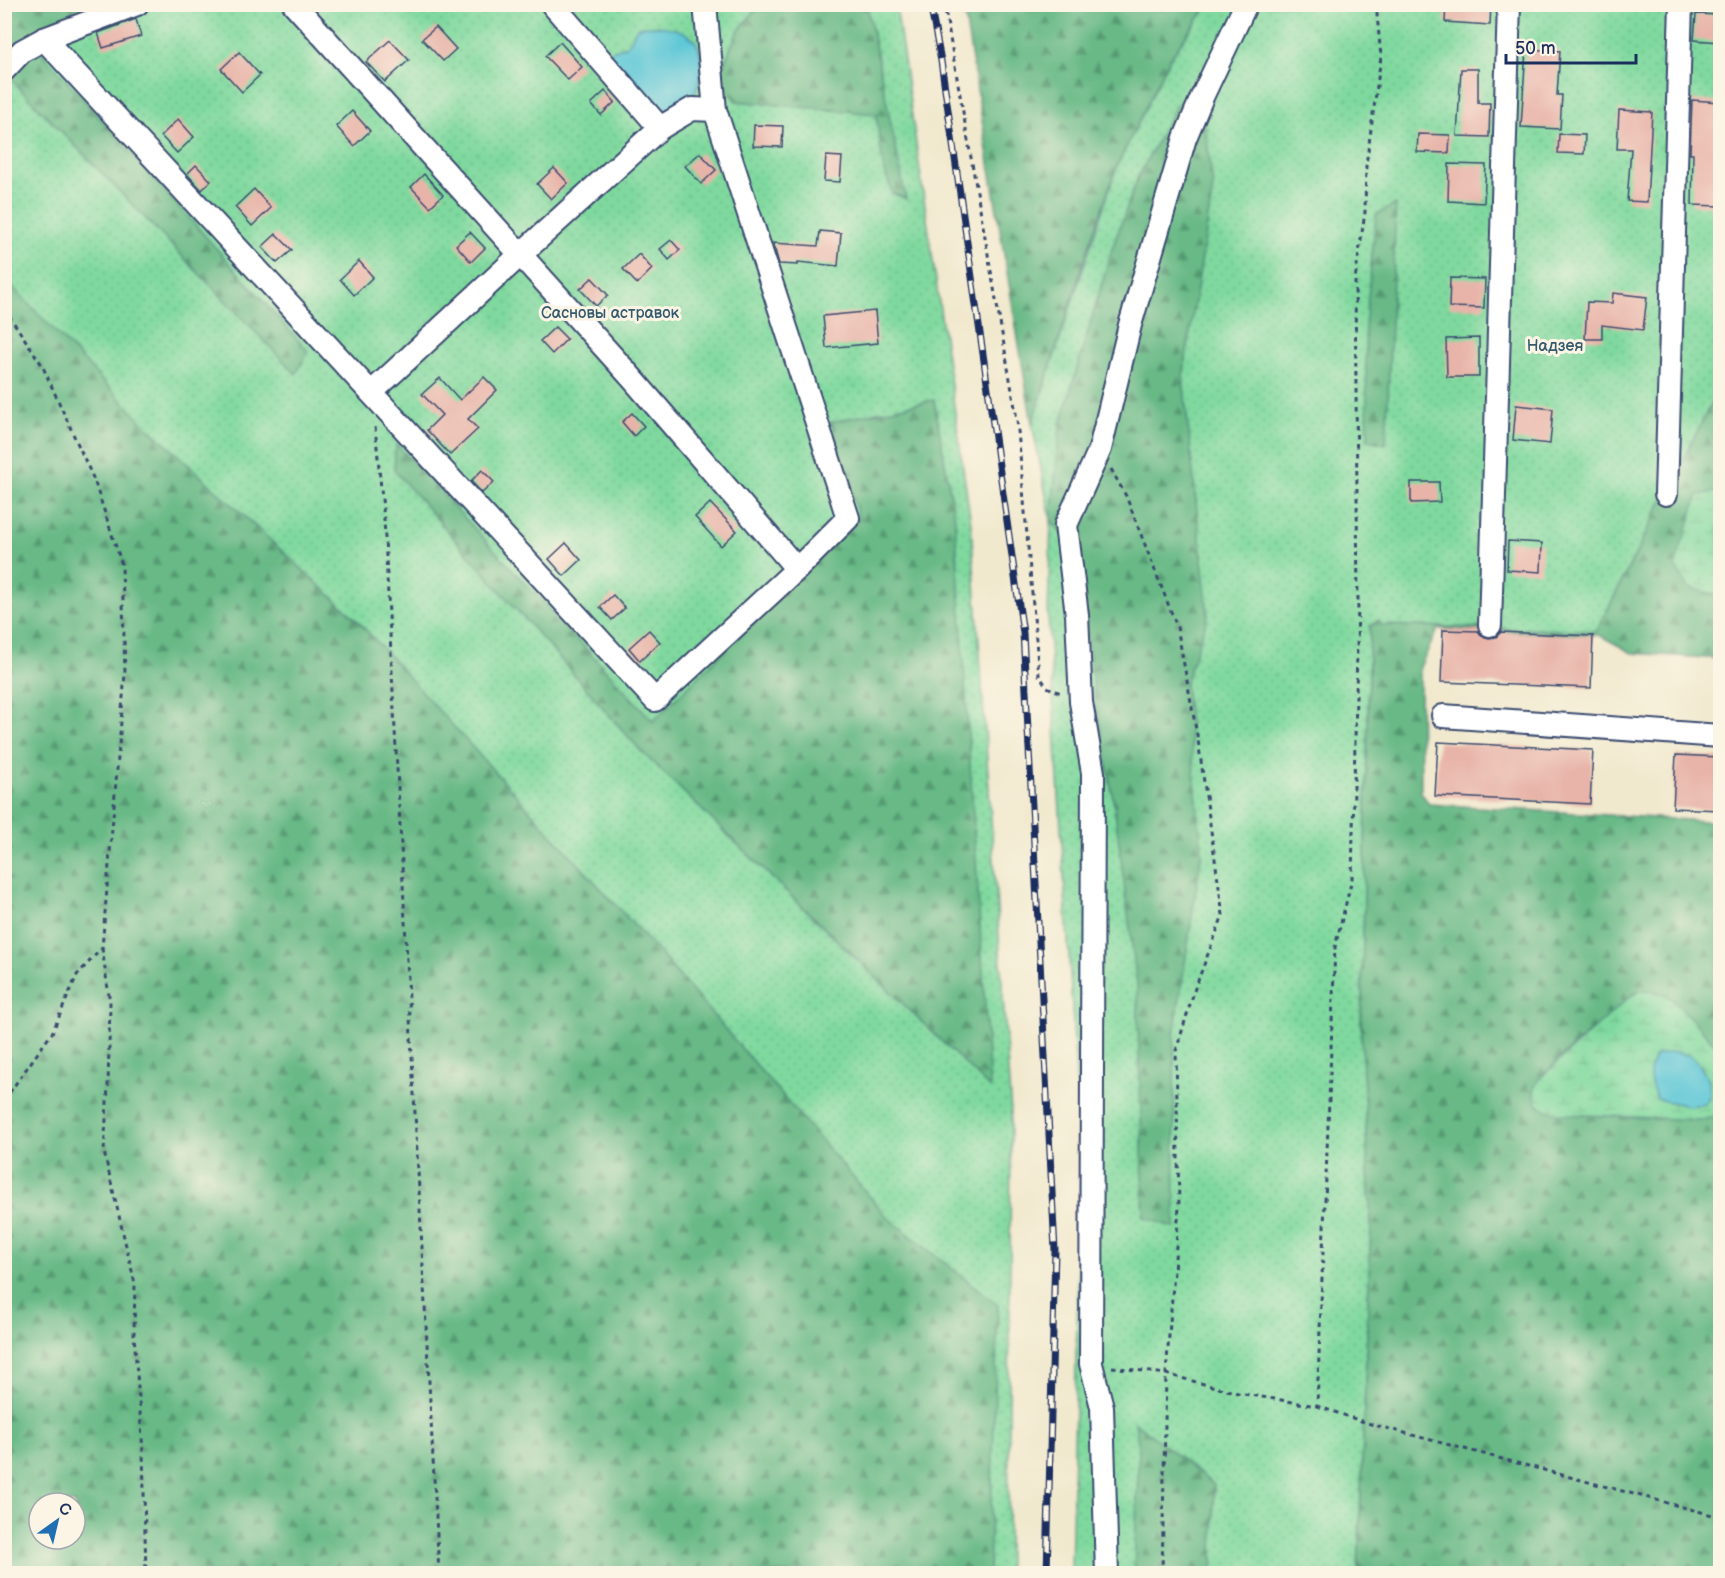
<svg xmlns="http://www.w3.org/2000/svg" width="1725" height="1578" font-family="'Balsamiq Sans',sans-serif">
	<defs>
		<pattern id="grass-dots" width="8" height="8" patternUnits="userSpaceOnUse" patternTransform="scale(1.5)"><rect width="8" height="8" fill="#7fd99f"/><path d="M2 2h.1M6 6h.1" fill="none" stroke="#6dbb8b" stroke-width="1.8" stroke-linecap="round"/></pattern>
		<pattern id="forest-firs" width="22" height="20" patternUnits="userSpaceOnUse" patternTransform="scale(1.5)"><rect width="22" height="20" fill="#67b986"/><path d="M5 1l3.5 6h-7zM16 11l3.5 6h-7z" fill="#549771"/></pattern>
		<pattern id="wetland-marsh" width="20" height="14" patternUnits="userSpaceOnUse" patternTransform="scale(1.5)"><rect width="20" height="14" fill="#7fd99f"/><path d="M1 5h8M5 5V1M11 12h8M15 12V8" fill="none" stroke="#6dbb8b"/></pattern>
	</defs>
	<rect width="100%" height="100%" fill="#fcf5e5"/>
	<filter id="ink" filterUnits="userSpaceOnUse"><feTurbulence type="fractalNoise" baseFrequency=".0167" numOctaves="2"/><feDisplacementMap in="SourceGraphic" scale="12" xChannelSelector="R" yChannelSelector="G"/><feConvolveMatrix kernelMatrix="1 2 1 2 8 2 1 2 1" color-interpolation-filters="sRGB"/></filter>
	<filter id="wash" filterUnits="userSpaceOnUse"><feTurbulence type="fractalNoise" baseFrequency=".008" numOctaves="4" result="noise"/><feDisplacementMap in="SourceGraphic" scale="24" xChannelSelector="R" yChannelSelector="G"/><feGaussianBlur stdDeviation="1.35" result="paint"/><feColorMatrix in="noise" values="0 0 0 0 0 0 0 0 0 0 0 0 0 0 0 0 0 1.4 0 .05"/><feComposite in="paint" operator="in"/></filter>
	<g filter="url(#wash)">
		<rect width="100%" height="100%" fill="#f1e9ce"/>
		<g fill="url(#grass-dots)" stroke="#4d847e" stroke-width="1.5" fill-rule="evenodd">
			<path d="M 5,5 L 896,5 L 971,523 L 1011,1114 L 1008,1573 L 5,1574 ZM 39,1503 L 75,1503 L 75,1539 L 39,1539 Z"/>
			<path d="M 1208,5 L 1720,5 L 1720,386 L 1597,631 L 1370,626 L 1361,1032 L 1371,1226 L 1358,1573 L 1071,1573 L 1081,1155 L 1048,615 L 1051,520 L 1032,424 L 1117,166 L 1170,58 Z"/>
		</g>
		<g fill="url(#forest-firs)" stroke="#417472" stroke-width="1.5" fill-rule="evenodd">
			<path d="M 5,5 L 116,5 L 31,41 L 308,351 L 296,374 L 5,73 Z"/>
			<path d="M 760,5 L 867,5 L 906,199 L 892,193 L 883,165 L 876,114 L 736,101 L 717,79 L 738,31 Z"/>
			<path d="M 963,5 L 1208,5 L 1170,58 L 1117,166 L 1087,252 L 1032,424 Z"/>
			<path d="M 1190,90 L 1204,116 L 1213,187 L 1183,377 L 1208,616 L 1185,684 L 1202,851 L 1174,1035 L 1175,1228 L 1144,1217 L 1137,984 L 1114,804 L 1094,692 L 1078,553 L 1051,520 L 1060,427 L 1112,249 L 1138,177 L 1176,106 Z"/>
			<path d="M 1396,204 L 1386,444 L 1368,440 L 1365,328 L 1376,215 Z"/>
			<path d="M 4,278 L 143,423 L 355,618 L 662,956 L 888,1218 L 998,1305 L 989,1573 L 5,1573 ZM 39,1503 L 75,1503 L 75,1539 L 39,1539 Z"/>
			<path d="M 1720,386 L 1720,659 L 1632,653 L 1599,635 L 1438,629 L 1420,667 L 1421,792 L 1429,804 L 1720,822 L 1720,1050 L 1674,1000 L 1639,991 L 1628,999 C 1612,1013 1537,1074 1534,1090 C 1532,1106 1551,1112 1563,1114 L 1702,1120 L 1720,1115 L 1720,1573 L 1358,1574 L 1371,1226 L 1361,1032 L 1370,626 L 1379,620 L 1381,625 L 1597,631 Z"/>
			<path d="M 934,400 L 955,520 L 990,1088 L 640,750 L 394,470 L 396,444 L 653,721 L 859,519 L 831,422 Z"/>
			<path d="M 1135,1422 L 1214,1485 L 1213,1573 L 1134,1573 L 1139,1449 Z"/>
		</g>
		<g fill="url(#wetland-marsh)" stroke="#4d847e" stroke-width="1.5">
			<path d="M 1720,491 L 1720,595 L 1688,588 L 1675,566 L 1698,495 Z"/>
			<path d="M 1650,990 L 1663,993 L 1674,1000 L 1720,1050 L 1720,1115 L 1702,1120 L 1563,1114 C 1543,1111 1526,1103 1538,1080 L 1628,998 L 1639,991 Z"/>
		</g>
		<g fill="#5dc7d7" stroke="#3c7b9a" stroke-width="1.5">
			<path d="M 643,26 C 658,26 675,26 688,35 C 707,46 703,85 690,99 C 686,104 679,107 674,110 L 652,106 L 608,55 C 614,47 619,50 626,46 C 632,42 633,34 637,28 Z"/>
			<path d="M 1676,1052 L 1691,1056 L 1699,1064 L 1709,1081 L 1710,1095 L 1705,1104 L 1688,1106 L 1657,1099 C 1649,1082 1647,1072 1656,1055 Z"/>
		</g>
		<g id="blocks">
			<g fill="#e8b4a9">
				<path d="M 1446,4 L 1491,4 L 1490,25 L 1445,22 Z"/>
				<path d="M 1696,14 L 1720,15 L 1720,42 L 1694,40 Z"/>
				<path d="M 136,19 L 141,36 L 103,48 L 98,33 Z"/>
				<path d="M 436,27 L 456,49 L 443,61 L 422,39 Z"/>
				<path d="M 390,40 L 409,60 L 385,82 L 366,62 Z"/>
				<path d="M 560,42 L 582,67 L 568,80 L 545,56 Z"/>
				<path d="M 1526,49 L 1560,51 L 1557,95 L 1562,95 L 1560,129 L 1521,127 Z"/>
				<path d="M 239,52 L 260,75 L 242,92 L 221,69 Z"/>
				<path d="M 1461,69 L 1478,69 L 1478,103 L 1490,103 L 1489,137 L 1457,136 Z"/>
				<path d="M 605,91 L 615,102 L 601,115 L 591,104 Z"/>
				<path d="M 1692,100 L 1720,102 L 1720,206 L 1692,205 L 1693,154 L 1690,154 Z"/>
				<path d="M 1619,110 L 1652,112 L 1647,202 L 1627,201 L 1631,149 L 1617,149 Z"/>
				<path d="M 352,111 L 370,131 L 354,146 L 336,126 Z"/>
				<path d="M 178,119 L 194,137 L 177,153 L 161,136 Z"/>
				<path d="M 754,125 L 783,126 L 782,147 L 753,146 Z"/>
				<path d="M 1418,134 L 1450,135 L 1449,153 L 1417,152 Z"/>
				<path d="M 1559,134 L 1585,135 L 1584,154 L 1558,153 Z"/>
				<path d="M 700,153 L 716,170 L 701,184 L 685,166 Z"/>
				<path d="M 826,156 L 842,157 L 840,182 L 824,181 Z"/>
				<path d="M 1449,164 L 1486,165 L 1484,203 L 1448,201 Z"/>
				<path d="M 196,165 L 211,181 L 202,190 L 187,174 Z"/>
				<path d="M 554,168 L 568,183 L 551,199 L 537,184 Z"/>
				<path d="M 424,174 L 443,195 L 430,207 L 411,187 Z"/>
				<path d="M 254,189 L 271,208 L 252,226 L 235,207 Z"/>
				<path d="M 820,231 L 841,233 L 838,266 L 798,262 L 798,265 L 779,264 L 773,243 L 818,246 Z"/>
				<path d="M 470,232 L 485,248 L 471,262 L 456,245 Z"/>
				<path d="M 276,234 L 292,250 L 277,263 L 262,247 Z"/>
				<path d="M 671,240 L 680,250 L 669,260 L 660,249 Z"/>
				<path d="M 639,254 L 652,269 L 637,284 L 623,269 Z"/>
				<path d="M 359,261 L 373,277 L 354,295 L 340,279 Z"/>
				<path d="M 592,278 L 608,295 L 596,306 L 580,289 Z"/>
				<path d="M 1450,278 L 1485,279 L 1484,308 L 1449,307 Z"/>
				<path d="M 1613,293 L 1647,297 L 1643,330 L 1602,325 L 1602,339 L 1585,339 L 1587,302 L 1612,303 Z"/>
				<path d="M 875,311 L 878,343 L 826,348 L 823,316 Z"/>
				<path d="M 555,327 L 567,339 L 552,354 L 540,341 Z"/>
				<path d="M 1479,338 L 1479,377 L 1447,377 L 1446,339 Z"/>
				<path d="M 484,377 L 497,390 L 468,419 L 478,429 L 450,455 L 427,430 L 442,415 L 422,394 L 440,378 L 460,400 Z"/>
				<path d="M 1516,405 L 1553,409 L 1550,444 L 1513,440 Z"/>
				<path d="M 632,413 L 644,426 L 634,436 L 622,422 Z"/>
				<path d="M 482,470 L 494,482 L 482,493 L 471,481 Z"/>
				<path d="M 1411,482 L 1439,482 L 1440,502 L 1411,503 Z"/>
				<path d="M 710,503 L 737,531 L 721,546 L 695,517 Z"/>
				<path d="M 1508,541 L 1542,543 L 1541,572 L 1507,570 Z"/>
				<path d="M 566,543 L 581,560 L 564,576 L 549,559 Z"/>
				<path d="M 613,595 L 625,608 L 612,620 L 600,607 Z"/>
				<path d="M 649,630 L 660,642 L 640,661 L 629,648 Z"/>
				<path d="M 1443,630 L 1478,631 L 1482,636 L 1489,638 L 1496,637 L 1501,632 L 1593,636 L 1591,688 L 1441,682 Z"/>
				<path d="M 1438,742 L 1593,750 L 1590,804 L 1435,796 Z"/>
				<path d="M 1676,755 L 1720,757 L 1720,810 L 1673,808 Z"/>
			</g>
		</g>
	</g>
	<g filter="url(#ink)">
		<use href="#blocks" fill-opacity="0" stroke="#3b4b6f" stroke-width="1.5"/>
		<g fill="none" stroke-linecap="round" stroke-linejoin="round">
			<g stroke="#3b4b6f" stroke-width="26">
				<g id="minor">
					<path d="M 294,4 L 631,377 L 797,569"/>
					<path d="M 552,4 L 660,128"/>
					<path d="M 705,4 L 715,110"/>
					<path d="M 44,39 L 137,4"/>
					<path d="M 4,70 L 22,51 L 44,39 L 655,700 L 797,569 L 848,518 L 715,110 L 692,109 L 660,128 L 520,255 L 372,392"/>
					<path d="M 1666,494 L 1681,4"/>
					<path d="M 1490,625 L 1509,4"/>
					<path d="M 1443,716 L 1720,736"/>
					<path d="M 1107,1574 L 1102,1407 L 1091,1364 L 1093,773 L 1081,702 L 1077,615 L 1066,525 L 1100,449 L 1130,325 L 1185,138 L 1202,97 L 1246,4"/>
				</g>
			</g>
			<g stroke="#3b4b6f" stroke-width="3" stroke-dasharray="4.5 4.5" stroke-linecap="butt">
				<path d="M 944,4 L 1017,419 L 1039,675 L 1047,687 L 1063,694"/>
				<path d="M 4,308 L 42,365 L 94,480 L 122,565 L 125,674 L 102,948 L 77,975 L 52,1033 L 4,1100"/>
				<path d="M 375,427 L 384,519 L 439,1574"/>
				<path d="M 1111,469 L 1126,496 L 1177,627 L 1198,740 L 1223,915 L 1195,988 L 1176,1051 L 1179,1207 L 1166,1374 L 1162,1574"/>
				<path d="M 102,948 L 110,1003 L 108,1086 L 104,1152 L 135,1284 L 134,1335 L 143,1451 L 146,1574"/>
				<path d="M 1112,1367 L 1166,1374 L 1238,1393 L 1317,1406 L 1335,947 L 1352,879 L 1358,603 L 1355,280 L 1365,212 L 1366,165 L 1381,57 L 1376,4"/>
				<path d="M 1317,1406 L 1367,1423 L 1720,1517"/>
			</g>
			<use href="#minor" stroke="#fff" stroke-width="22"/>
			<g stroke="#1b2f5e" stroke-width="7">
				<path id="rail" d="M 930,4 L 941,61 L 1023,633 L 1055,1250 L 1047,1574"/>
			</g>
			<use href="#rail" stroke="#fcf5e5" stroke-width="4.5" stroke-dasharray="14" stroke-linecap="butt"/>
		</g>
	</g>
	<g text-anchor="middle" dominant-baseline="central" stroke-width="6" stroke-linejoin="round" paint-order="stroke">
		<g font-size="16" fill="#345a6e" stroke="#fcf5e5">
			<text x="610" y="313">Сасновы астравок</text>
			<text x="1555" y="346">Надзея</text>
		</g>
	</g>
	<rect width="1725" height="1578" fill="none" stroke="#fcf5e5" stroke-width="24"/>
	<g transform="translate(57 1521) rotate(34)"><circle r="28" fill="#fcf5e5" stroke="#a2a6af" stroke-width="1.5"/>
	<path d="M0-4.5L10 22L0 15L-10 22Z" fill="#1f6fb2"/>
	<text y="-9" font-size="16" font-weight="bold" text-anchor="middle" fill="#1b2f5e">С</text>
	</g>
	<path d="M1506 54v9h130v-9" fill="none" stroke="#1b2f5e" stroke-width="3"/>
	<text x="1515" y="54" font-size="18" fill="#1b2f5e" stroke="#fcf5e5" stroke-width="4.5" paint-order="stroke">50 m</text>
</svg>
